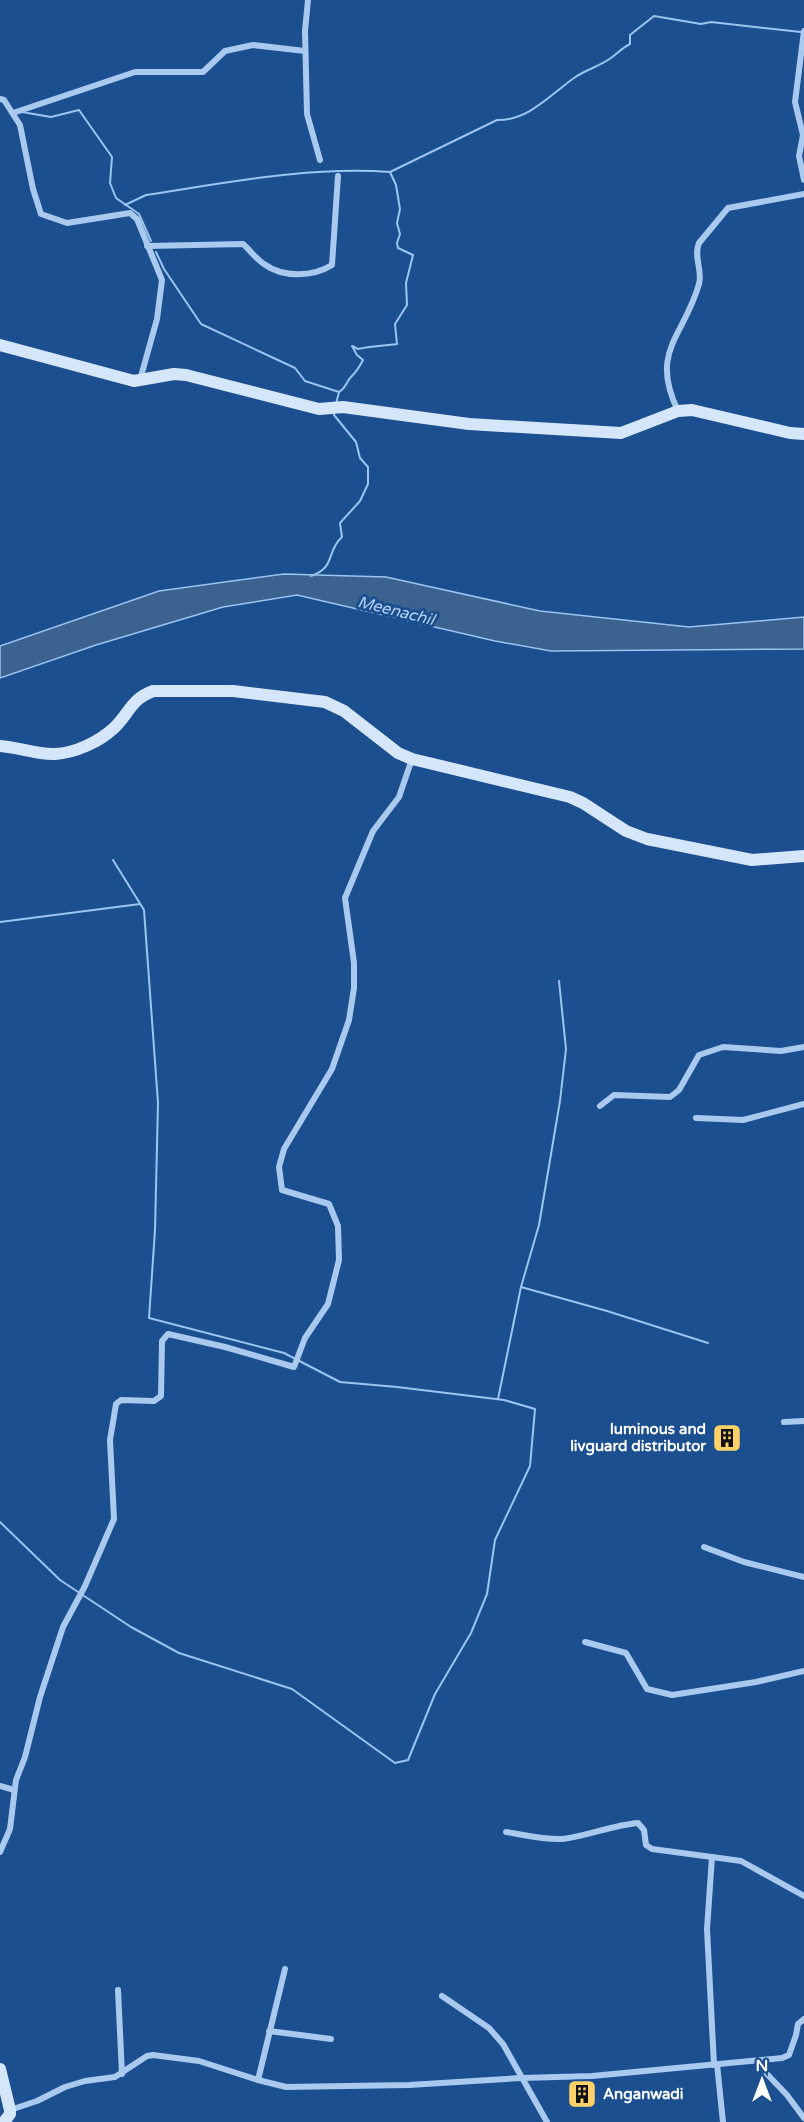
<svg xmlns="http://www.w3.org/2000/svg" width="804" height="2122" font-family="'Varela Round',sans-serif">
	<rect width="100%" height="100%" fill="#1b4f8f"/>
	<path fill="#3c6290" stroke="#9cc4f0" stroke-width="1.5" d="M 284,574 L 386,577 L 540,611 L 689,627 L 804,617 L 804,649 L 551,651 L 495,641 L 297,595 L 223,607 L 96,645 L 0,678 L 0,646 L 159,591 Z"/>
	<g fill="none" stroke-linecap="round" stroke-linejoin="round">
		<g stroke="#9cc4f0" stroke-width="2">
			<path d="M 22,112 L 51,117 L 79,110 L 112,157 L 110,183 L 116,198 L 139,214 L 151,241"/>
			<path d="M 125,205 L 146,195 C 226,183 309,166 390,172"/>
			<path d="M 156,252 L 164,269 L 201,324 L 295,368 L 305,381 L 339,392"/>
			<path d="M 336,404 L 339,392 C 347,387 346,382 351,377 C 357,371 359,368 363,360 L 357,355 L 352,346 L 358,349 C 371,346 384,346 397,344 L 395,324 L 407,305 L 406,283 L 413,255 L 398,248 L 397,243 L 400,234 L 397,223 L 400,209 L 396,185 L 390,172 L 497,120 C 528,121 550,95 574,78 C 585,70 600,66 611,58 C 618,53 622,48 630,44 L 630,35 L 654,16 L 701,24 L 711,22 L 801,32"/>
			<path d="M 311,576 C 336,568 326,551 342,537 L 340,523 L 360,501 L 368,484 L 368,467 L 360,458 L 356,442 L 334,415 L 334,413"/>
			<path d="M 0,922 L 140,904"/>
			<path d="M 521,1287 L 607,1311 L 708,1343"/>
			<path d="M 498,1399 L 521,1287 L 539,1225 L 560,1101 L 566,1049 L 559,981"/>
			<path d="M 0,1522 L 60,1580 L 131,1627 L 179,1653 L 292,1689 L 395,1763 L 408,1760 L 435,1694 L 471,1633 L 487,1594 L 495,1540 L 530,1466 L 535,1409 L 504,1400 L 397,1387 L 340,1382 L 284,1353 L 149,1318 L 155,1230 L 158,1103 L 144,910 L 113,860"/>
		</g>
		<g stroke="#a9c9ee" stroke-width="6">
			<path d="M 308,0 L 305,31 L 307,114 L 320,160"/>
			<path d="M 804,31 L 795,102 L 803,135 L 799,156 L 804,180"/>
			<path d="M 0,99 L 4,100 L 20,125 L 33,189 L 41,214 L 67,223 L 130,213 L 137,219 L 162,280 L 157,319 L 140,380"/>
			<path d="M 13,113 L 135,72 L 203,72 L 225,51 L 253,45 L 305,51"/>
			<path d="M 147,246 L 243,244 C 250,250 256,259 264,264 C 283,278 313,277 332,265 L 338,176"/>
			<path d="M 678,411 C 649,351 684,337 699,284 C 703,271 693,256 699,243 L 728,208 L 804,194"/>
			<path d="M 600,1106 L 614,1095 L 670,1097 L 679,1090 L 699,1055 L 723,1047 L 781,1051 L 804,1047"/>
			<path d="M 696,1118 L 743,1120 L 804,1104"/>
			<path d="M 784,1422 L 804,1421"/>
			<path d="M 704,1547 L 744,1562 L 804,1577"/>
			<path d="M 585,1642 L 626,1653 L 647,1689 L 672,1695 L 756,1682 L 804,1671"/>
			<path d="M 0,1786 L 14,1790"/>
			<path d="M 506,1832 C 525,1835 544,1840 563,1839 C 588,1836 613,1825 638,1823 L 644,1830 L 646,1845 L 652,1849 L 712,1857"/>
			<path d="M 0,1852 L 10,1829 L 16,1780 L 25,1757 L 40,1697 L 63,1627 L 85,1586 L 114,1519 L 110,1440 L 116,1404 L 121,1400 L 154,1401 L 161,1396 L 162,1341 L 168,1334 L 225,1347 L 294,1367 L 305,1338 L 328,1304 L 339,1260 L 338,1226 L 329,1204 L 282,1190 L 279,1167 L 284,1149 L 332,1069 L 349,1020 L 354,988 L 354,963 L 345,898 L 373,831 L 399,797 L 412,759"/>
			<path d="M 118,1990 L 122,2074"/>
			<path d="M 442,1996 L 489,2028 L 503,2044 L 547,2122"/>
			<path d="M 269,2031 L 331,2039"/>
			<path d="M 761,2060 L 782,2058 L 789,2055 L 796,2035 L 798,2024 L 804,2019"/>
			<path d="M 717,2064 L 723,2122"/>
			<path d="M 714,2065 L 707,1929 L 712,1857 L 741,1861 L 804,1896"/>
			<path d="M 258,2080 L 285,1969"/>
			<path d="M 10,2110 L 37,2101 L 65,2087 L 85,2081 L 115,2077 L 147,2056 L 153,2055 L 199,2061 L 258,2080 L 286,2087 L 409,2085 L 521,2078 L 592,2076 L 761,2060 L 765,2072 L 787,2095 L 804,2118"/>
		</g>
		<g stroke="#d6e6fa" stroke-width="12">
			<path d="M 0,345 L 134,381 L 174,374 L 186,375 L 319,409 L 343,407 L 469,424 L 621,433 L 678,411 L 692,410 L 790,433 L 804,434"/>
			<path d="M 0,746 C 18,747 37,755 55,754 C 75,753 99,742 114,728 C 129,714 131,699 153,691 L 233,691 L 325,702 L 344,711 L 398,753 L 412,759 L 570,797 L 583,803 L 626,831 L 647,839 L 752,860 L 804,856"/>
			<path d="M 0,2069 L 10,2110 L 10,2114 L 4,2122"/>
		</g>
	</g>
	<defs>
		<g id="building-square" transform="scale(1.5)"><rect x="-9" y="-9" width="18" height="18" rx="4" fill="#ffd166" stroke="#1b4f8f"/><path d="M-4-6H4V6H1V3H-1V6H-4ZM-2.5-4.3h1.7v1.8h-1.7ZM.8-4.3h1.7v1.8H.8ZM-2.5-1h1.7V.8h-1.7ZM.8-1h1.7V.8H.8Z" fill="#111"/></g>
	</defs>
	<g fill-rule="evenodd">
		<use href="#building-square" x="727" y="1438"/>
		<use href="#building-square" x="582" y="2094"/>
	</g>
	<g text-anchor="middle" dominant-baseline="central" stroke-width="6" stroke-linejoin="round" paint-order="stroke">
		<g font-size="15" font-weight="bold" fill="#fff" stroke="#1b4f8f" text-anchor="end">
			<text x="706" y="1429">luminous and<tspan x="706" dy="17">livguard distributor</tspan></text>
			<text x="603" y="2094" text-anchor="start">Anganwadi</text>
		</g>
		<g font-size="16" font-style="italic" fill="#b5d3f5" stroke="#1b4f8f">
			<text transform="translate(396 611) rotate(14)">Meenachil</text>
		</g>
	</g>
	<g transform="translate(762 2080)" stroke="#1b4f8f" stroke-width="4.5" paint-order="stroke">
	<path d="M0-4.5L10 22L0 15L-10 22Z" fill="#ffffff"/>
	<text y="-9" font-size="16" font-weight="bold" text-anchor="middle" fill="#ffffff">N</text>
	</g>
</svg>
